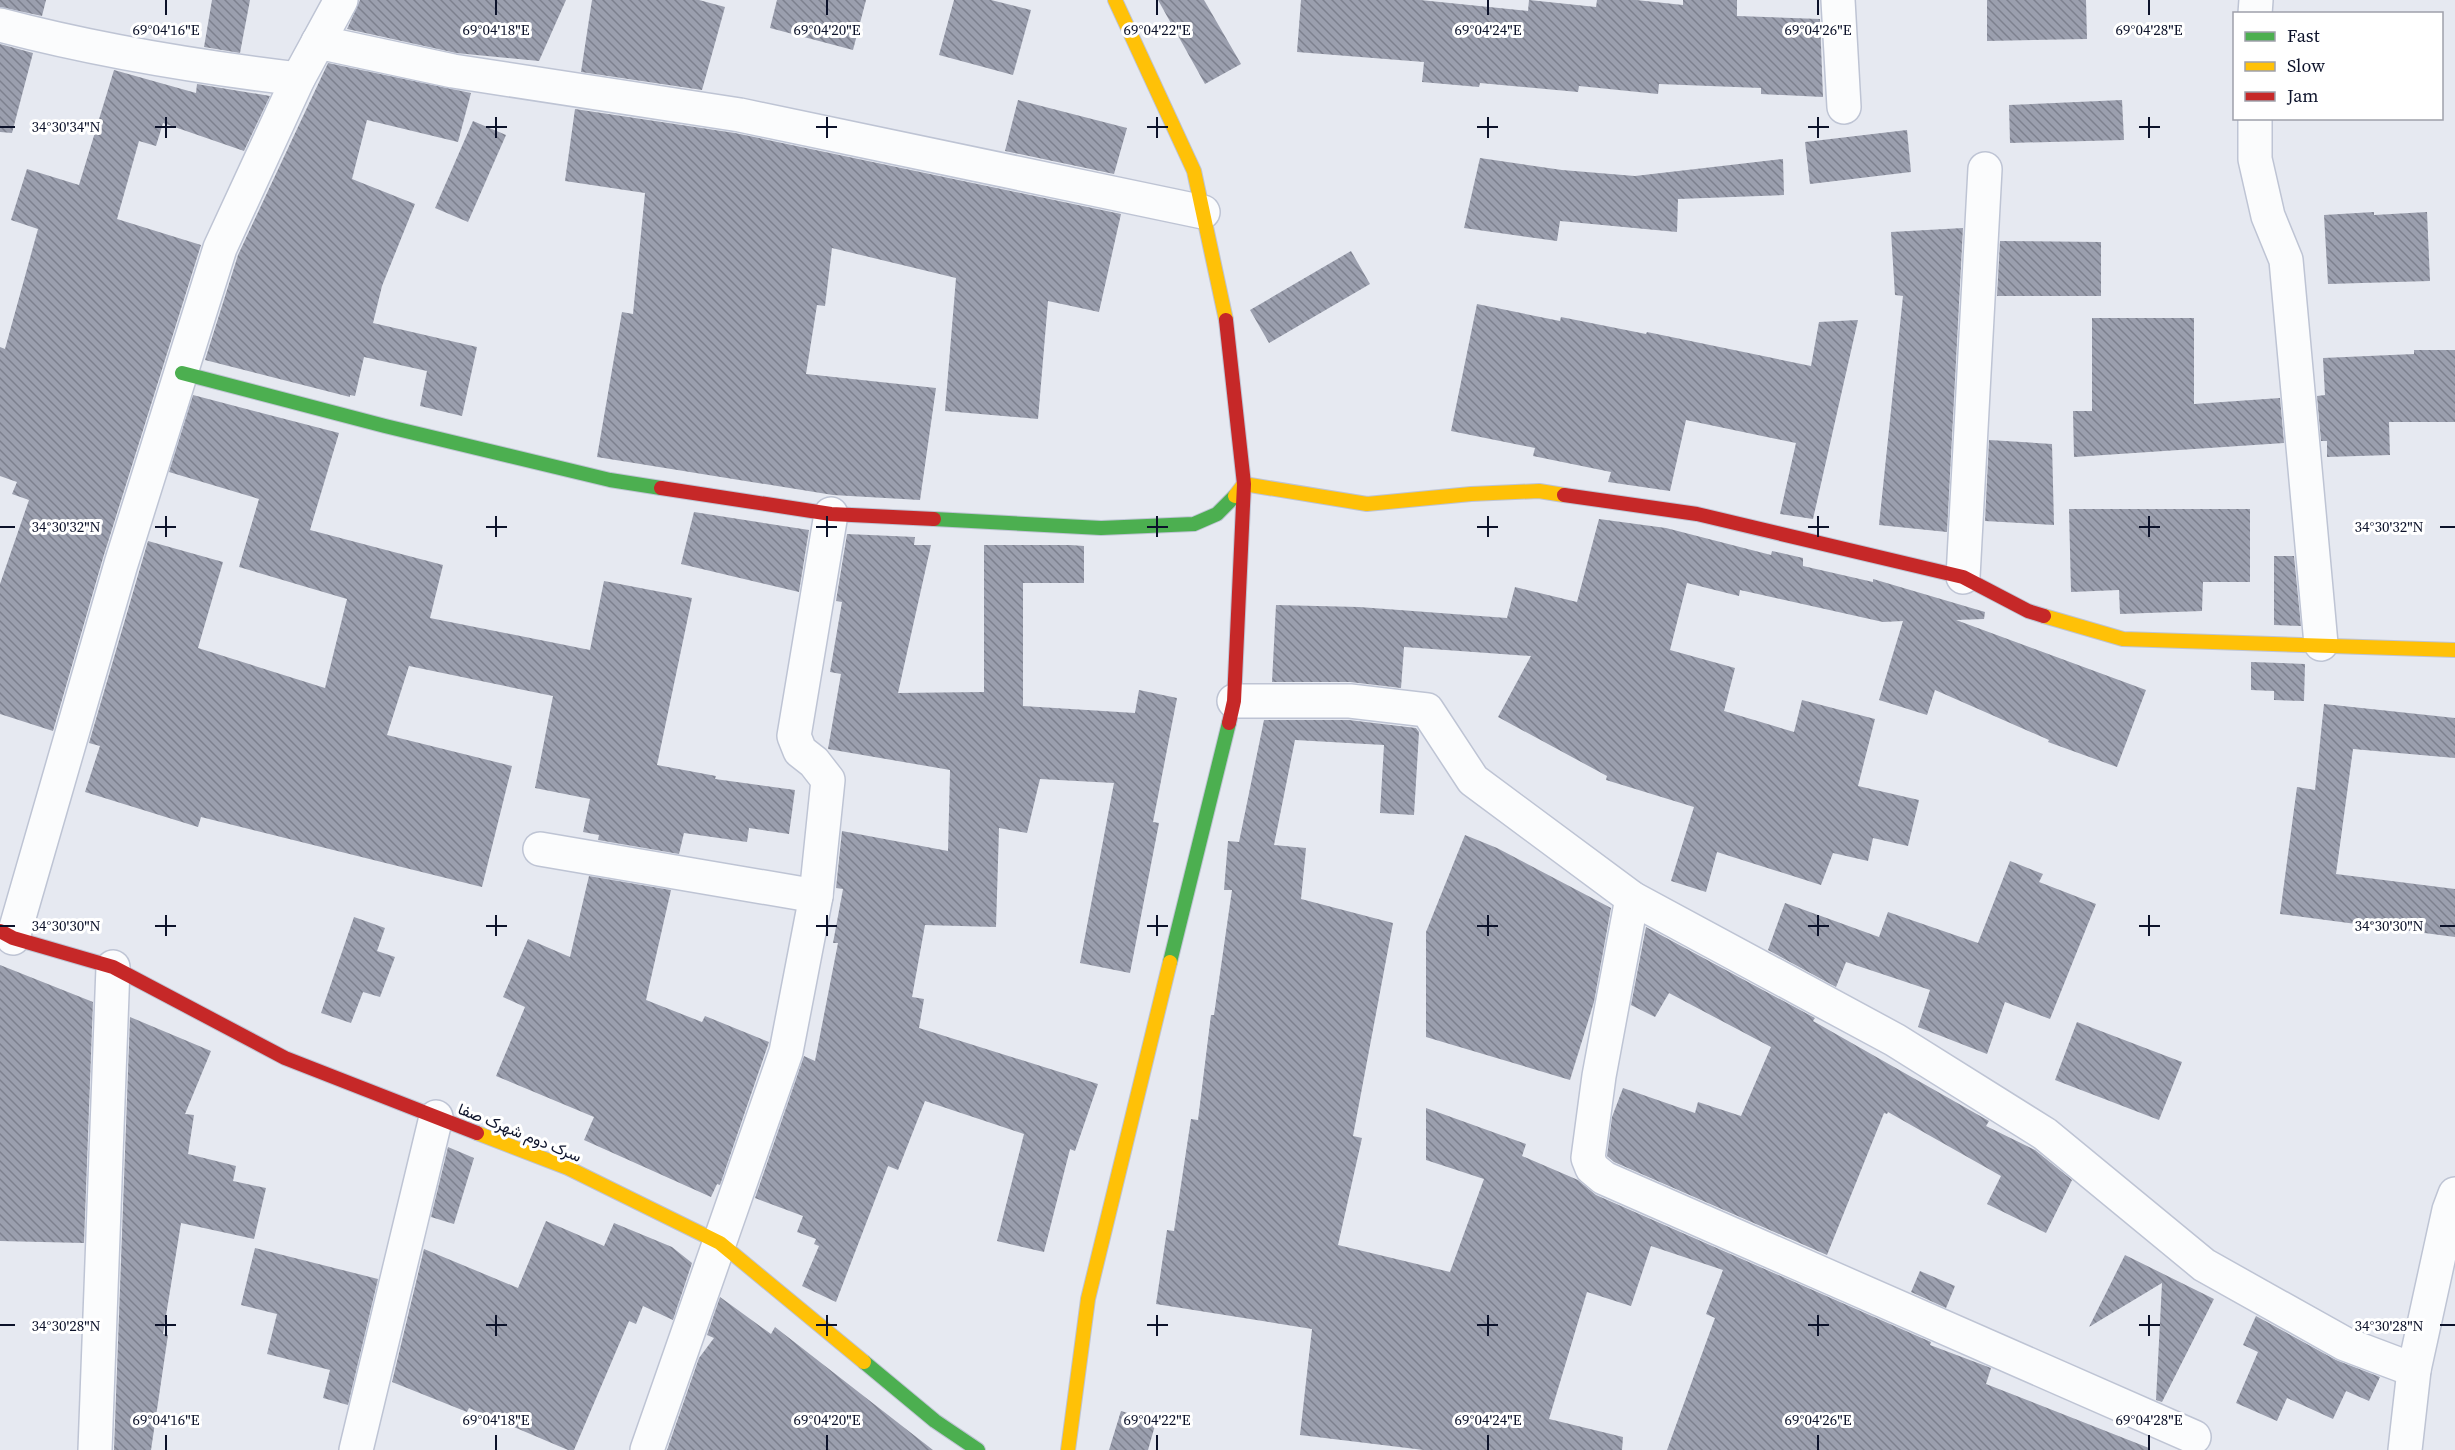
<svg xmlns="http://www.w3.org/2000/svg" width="2455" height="1450" font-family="'Source Serif 4',Vazirmatn,serif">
	<defs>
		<pattern id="building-back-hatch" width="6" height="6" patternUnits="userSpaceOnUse" patternTransform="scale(1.5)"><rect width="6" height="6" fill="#9b9fae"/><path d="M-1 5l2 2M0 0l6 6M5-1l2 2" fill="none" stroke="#7d808e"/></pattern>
	</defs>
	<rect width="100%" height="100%" fill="#e6e9f1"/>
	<g fill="url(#building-back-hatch)">
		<path d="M 0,0 L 46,0 L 42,16 L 0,7 Z"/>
		<path d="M 212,0 L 250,0 L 240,53 L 204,47 Z"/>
		<path d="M 360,0 L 566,0 L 539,61 L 456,53 L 347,29 Z"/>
		<path d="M 592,0 L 699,0 L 725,7 L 702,90 L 581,72 Z"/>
		<path d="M 777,0 L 866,0 L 853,50 L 770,28 Z"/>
		<path d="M 954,0 L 991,0 L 1031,10 L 1013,75 L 939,55 Z"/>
		<path d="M 1158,0 L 1204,0 L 1241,64 L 1205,84 Z"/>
		<path d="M 1301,0 L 1420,0 L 1528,11 L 1529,0 L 1596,7 L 1597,0 L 1636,0 L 1683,5 L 1683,0 L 1737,0 L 1737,16 L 1820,19 L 1823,97 L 1761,94 L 1761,88 L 1659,84 L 1658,94 L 1579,86 L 1578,92 L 1480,83 L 1479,87 L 1422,82 L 1424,62 L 1297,52 Z"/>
		<path d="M 1987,0 L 2086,0 L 2087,39 L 1987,41 Z"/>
		<path d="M 0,44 L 33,53 L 12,133 L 0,132 Z"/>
		<path d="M 328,63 L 471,93 L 458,142 L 367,120 L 352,179 L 415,204 L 382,286 L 373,323 L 477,347 L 462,416 L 420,406 L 427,371 L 364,357 L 355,396 L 350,395 L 350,397 L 205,360 L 238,255 Z"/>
		<path d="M 114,70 L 196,93 L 197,84 L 270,96 L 244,151 L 163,123 L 156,146 L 139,141 L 117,219 L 201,245 L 103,558 L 53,731 L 0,714 L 0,584 L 29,500 L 12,494 L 17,482 L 0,476 L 0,347 L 5,349 L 38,229 L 11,220 L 27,169 L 79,185 Z"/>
		<path d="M 1018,100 L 1127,128 L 1114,174 L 1005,151 Z"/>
		<path d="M 2122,100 L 2124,140 L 2010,143 L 2009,105 Z"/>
		<path d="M 575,109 L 735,133 L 1121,214 L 1099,312 L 1048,301 L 1038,419 L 945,411 L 956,278 L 832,248 L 825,306 L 817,305 L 806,374 L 936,388 L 920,500 L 833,495 L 597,457 L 622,312 L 633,314 L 645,193 L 565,181 Z"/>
		<path d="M 473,121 L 506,135 L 468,222 L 435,208 Z"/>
		<path d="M 1907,130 L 1911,172 L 1810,184 L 1805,142 Z"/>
		<path d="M 1480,158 L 1562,170 L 1635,176 L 1783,159 L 1784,195 L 1678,199 L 1677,232 L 1560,221 L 1557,241 L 1464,228 Z"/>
		<path d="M 2374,212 L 2374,215 L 2427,212 L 2430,281 L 2328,284 L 2324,215 Z"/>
		<path d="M 1963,228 L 1947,532 L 1879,525 L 1903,296 L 1895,295 L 1891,232 Z"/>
		<path d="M 2000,241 L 2101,242 L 2101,296 L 1997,296 Z"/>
		<path d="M 1351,251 L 1370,284 L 1269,343 L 1250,310 Z"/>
		<path d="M 1477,304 L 1560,321 L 1561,317 L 1646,334 L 1647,332 L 1811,366 L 1819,322 L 1858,320 L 1813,519 L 1780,514 L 1796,443 L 1686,420 L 1670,491 L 1608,482 L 1611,472 L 1533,456 L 1535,448 L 1451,431 Z"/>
		<path d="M 2092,318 L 2194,318 L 2194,404 L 2280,398 L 2284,443 L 2074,457 L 2073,411 L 2092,411 Z"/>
		<path d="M 2414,350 L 2455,350 L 2455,422 L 2389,422 L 2390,455 L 2327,457 L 2327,441 L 2321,441 L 2317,396 L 2325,395 L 2323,358 L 2414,354 Z"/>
		<path d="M 193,395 L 339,433 L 310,530 L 443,565 L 430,618 L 590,650 L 604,581 L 692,598 L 657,765 L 716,776 L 715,779 L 795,790 L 789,834 L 749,828 L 747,842 L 684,833 L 679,854 L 598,840 L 599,835 L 583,832 L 590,799 L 535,788 L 553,696 L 409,666 L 387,735 L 512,766 L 482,887 L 201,817 L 198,827 L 85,792 L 100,746 L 89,743 L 148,541 L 223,562 L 198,648 L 325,688 L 347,599 L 239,567 L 259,499 L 169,472 Z"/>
		<path d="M 1989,440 L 2052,444 L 2054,525 L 1985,521 Z"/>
		<path d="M 2069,509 L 2250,509 L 2250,582 L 2203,582 L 2202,611 L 2120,614 L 2119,590 L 2071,592 Z"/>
		<path d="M 694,512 L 809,530 L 799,592 L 681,564 Z"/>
		<path d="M 1599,519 L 1666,528 L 1771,555 L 1772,551 L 1803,558 L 1803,566 L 1873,582 L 1873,579 L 1985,612 L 1984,619 L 1956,620 L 2146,690 L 2117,767 L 2048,742 L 2049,740 L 1935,690 L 1927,715 L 1879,700 L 1903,621 L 1883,622 L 1740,590 L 1739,596 L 1687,583 L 1670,650 L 1735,668 L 1724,711 L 1794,732 L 1802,700 L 1875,719 L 1858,786 L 1919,800 L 1908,846 L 1873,838 L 1868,861 L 1833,853 L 1821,885 L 1717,852 L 1706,892 L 1671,881 L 1694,807 L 1606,780 L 1607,776 L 1498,717 L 1531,656 L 1404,647 L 1401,688 L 1350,682 L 1272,682 L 1276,605 L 1359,607 L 1507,618 L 1515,587 L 1577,602 Z"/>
		<path d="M 847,534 L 915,537 L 914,545 L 931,545 L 898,693 L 984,692 L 984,545 L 1070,545 L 1084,546 L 1084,583 L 1023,583 L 1023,706 L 1135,713 L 1139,690 L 1177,698 L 1153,822 L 1159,823 L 1130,973 L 1080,963 L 1114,783 L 1040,779 L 1027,833 L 999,828 L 996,927 L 925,925 L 912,997 L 924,999 L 919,1028 L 1098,1084 L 1075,1151 L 1070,1149 L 1044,1252 L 997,1241 L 1024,1134 L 925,1101 L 898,1170 L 888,1166 L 836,1302 L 802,1286 L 819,1246 L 814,1244 L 816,1239 L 797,1232 L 803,1216 L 755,1198 L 804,1056 L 815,1061 L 838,943 L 833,943 L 843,889 L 836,888 L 842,831 L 948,851 L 950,770 L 828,749 L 841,674 L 830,672 L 842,602 L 836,601 Z"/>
		<path d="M 2274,556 L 2294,556 L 2301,626 L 2274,625 Z"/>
		<path d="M 2251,662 L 2305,664 L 2304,701 L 2274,700 L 2274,691 L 2251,690 Z"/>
		<path d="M 2324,704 L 2455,718 L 2455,758 L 2353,749 L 2336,874 L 2455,889 L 2455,937 L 2280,914 L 2297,787 L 2315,790 Z"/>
		<path d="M 1264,720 L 1349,720 L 1416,728 L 1419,732 L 1414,815 L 1380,813 L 1384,745 L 1295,740 L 1274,845 L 1306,848 L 1301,899 L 1393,923 L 1353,1136 L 1362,1138 L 1338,1245 L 1450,1272 L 1484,1179 L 1426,1160 L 1426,1108 L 1526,1144 L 1522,1156 L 1578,1180 L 1596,1195 L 1931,1342 L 1930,1345 L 1991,1368 L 1986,1384 L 2149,1448 L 2149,1450 L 1667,1450 L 1715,1318 L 1706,1314 L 1723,1270 L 1651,1246 L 1631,1306 L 1587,1292 L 1549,1419 L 1623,1437 L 1622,1450 L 1424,1450 L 1300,1435 L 1312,1329 L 1156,1304 L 1167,1230 L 1174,1231 L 1191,1119 L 1198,1120 L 1211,1015 L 1214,1015 L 1232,890 L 1224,890 L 1228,841 L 1239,842 Z"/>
		<path d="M 1465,835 L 1497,848 L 1611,908 L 1594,1002 L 1570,1080 L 1426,1037 L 1426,932 Z"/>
		<path d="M 2010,861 L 2043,874 L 2039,882 L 2096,904 L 2050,1019 L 2005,1002 L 1987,1054 L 1918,1027 L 1930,990 L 1846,962 L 1836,987 L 1768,950 L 1785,903 L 1879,937 L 1888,912 L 1978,943 Z"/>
		<path d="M 589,876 L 671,890 L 646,1000 L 702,1022 L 705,1016 L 769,1042 L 720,1185 L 717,1184 L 711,1197 L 584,1140 L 594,1117 L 496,1076 L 525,1007 L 503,997 L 528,939 L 570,957 Z"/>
		<path d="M 354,917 L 385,928 L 377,951 L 395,957 L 380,997 L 363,992 L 351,1023 L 321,1013 Z"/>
		<path d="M 1646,927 L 1815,1018 L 1813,1021 L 1989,1121 L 1986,1126 L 2035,1150 L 2072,1180 L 2046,1233 L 1987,1204 L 2001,1176 L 1888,1112 L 1887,1114 L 1884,1113 L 1827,1255 L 1614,1162 L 1607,1156 L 1612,1117 L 1623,1088 L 1695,1113 L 1698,1102 L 1741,1116 L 1771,1047 L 1669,993 L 1655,1017 L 1631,1005 Z"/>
		<path d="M 0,965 L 93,1002 L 84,1243 L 0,1241 Z"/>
		<path d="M 130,1017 L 211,1051 L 185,1114 L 194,1115 L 188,1154 L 236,1166 L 233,1181 L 266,1188 L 254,1239 L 181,1223 L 163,1334 L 168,1335 L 151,1450 L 114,1450 Z"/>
		<path d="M 2077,1022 L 2182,1062 L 2159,1120 L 2055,1080 Z"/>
		<path d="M 448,1147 L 474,1158 L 454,1224 L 431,1217 Z"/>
		<path d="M 546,1221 L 604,1246 L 614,1223 L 672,1247 L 692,1263 L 673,1320 L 643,1306 L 636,1324 L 629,1321 L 574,1450 L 568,1450 L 469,1408 L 467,1412 L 392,1382 L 424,1249 L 518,1288 Z"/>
		<path d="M 255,1248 L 378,1279 L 348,1405 L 323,1398 L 330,1370 L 267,1354 L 277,1314 L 241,1305 Z"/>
		<path d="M 2125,1255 L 2214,1299 L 2162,1402 L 2156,1400 L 2162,1283 L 2089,1327 Z"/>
		<path d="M 1920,1271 L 1955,1286 L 1946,1308 L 1911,1292 Z"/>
		<path d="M 720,1297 L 771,1334 L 775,1327 L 933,1450 L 667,1450 L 699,1358 L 714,1338 L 707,1335 Z"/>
		<path d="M 2256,1316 L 2336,1360 L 2380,1377 L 2369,1401 L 2346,1391 L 2333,1419 L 2287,1398 L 2277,1421 L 2236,1403 L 2258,1352 L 2243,1345 Z"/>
		<path d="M 1121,1411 L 1156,1422 L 1148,1450 L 1109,1450 Z"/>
	</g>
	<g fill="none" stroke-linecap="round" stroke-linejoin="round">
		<g stroke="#bec4d4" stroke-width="36">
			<g id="street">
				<path d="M 1838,0 L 1844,107"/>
				<path d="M 2255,14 L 2256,0"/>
				<path d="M 0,25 C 98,51 197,67 298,79"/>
				<path d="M 318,42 L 453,71 L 740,115 L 1203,212"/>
				<path d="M 2255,118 L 2255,159 L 2268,216 L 2286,260 L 2321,644"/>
				<path d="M 1963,577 L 1985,169"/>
				<path d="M 1234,701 L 1350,701 L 1427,710 L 1473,780 L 1632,898 L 1895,1040 L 2045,1134 L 2204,1265 L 2345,1344 L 2414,1370"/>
				<path d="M 540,849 L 816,896"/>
				<path d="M 1632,898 L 1599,1076 L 1588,1158 L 1592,1168 L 1604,1178 L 2194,1437"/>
				<path d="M 13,938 L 121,564 L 220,248 L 298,79 L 341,0"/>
				<path d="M 95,1450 L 113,967"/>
				<path d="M 356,1450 L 436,1117"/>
				<path d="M 647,1450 L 786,1052 L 816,896 L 828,780 L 814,762 L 800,751 L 794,736 L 831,514"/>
				<path d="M 2405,1450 L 2414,1370 L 2449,1210 L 2455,1194"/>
			</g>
		</g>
		<g stroke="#bec4d4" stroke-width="16">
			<g id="fast">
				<path d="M 182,373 L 385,426 L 610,480 L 661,488"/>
				<path d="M 934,519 L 1101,528 L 1194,524 L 1217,514 L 1235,496"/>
				<path d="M 1170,962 L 1229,723"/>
				<path d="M 864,1362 L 935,1421 L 978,1450"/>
			</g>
		</g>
		<g stroke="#bec4d4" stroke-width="16">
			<g id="slow">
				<path d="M 1115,0 L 1194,171 L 1226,320"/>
				<path d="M 1235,496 L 1244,484 L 1367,504 L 1471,494 L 1539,491 L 1564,495"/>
				<path d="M 2044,616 L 2123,639 L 2455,650"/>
				<path d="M 477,1133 L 568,1168 L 720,1243 L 864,1362"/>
				<path d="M 1068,1450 L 1088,1299 L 1170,962"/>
			</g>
		</g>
		<g stroke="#bec4d4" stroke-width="16">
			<g id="jam">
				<path d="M 1226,320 L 1244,484 L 1234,701 L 1229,723"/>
				<path d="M 661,488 L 831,514 L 934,519"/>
				<path d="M 1564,495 L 1697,514 L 1963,577 L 2028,611 L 2044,616"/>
				<path d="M 0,931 L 13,938 L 113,967 L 285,1058 L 477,1133"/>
			</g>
		</g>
		<use href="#street" stroke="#fbfcfd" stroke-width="33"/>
		<use href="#fast" stroke="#4caf50" stroke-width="14"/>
		<use href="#slow" stroke="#ffc107" stroke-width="14"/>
		<use href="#jam" stroke="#c62828" stroke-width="14"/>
	</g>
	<path fill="none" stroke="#0c122a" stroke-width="2" d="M 166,0 L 166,15M 496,0 L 496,15M 827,0 L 827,15M 1157,0 L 1157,15M 1488,0 L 1488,15M 1818,0 L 1818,15M 2149,0 L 2149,15M 166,117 L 166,138M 496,117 L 496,138M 827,117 L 827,138M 1157,117 L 1157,138M 1488,117 L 1488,138M 1818,117 L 1818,138M 2149,117 L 2149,138M 0,127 L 15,127M 155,127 L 176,127M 486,127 L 507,127M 816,127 L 837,127M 1147,127 L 1168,127M 1477,127 L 1498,127M 1808,127 L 1829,127M 2139,127 L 2160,127M 166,516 L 166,537M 496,516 L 496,537M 827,516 L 827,537M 1157,516 L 1157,537M 1488,516 L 1488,537M 1818,516 L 1818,537M 2149,516 L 2149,537M 0,527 L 15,527M 155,527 L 176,527M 486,527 L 507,527M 816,527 L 837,527M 1147,527 L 1168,527M 1477,527 L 1498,527M 1808,527 L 1829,527M 2139,527 L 2160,527M 2440,527 L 2455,527M 166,915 L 166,936M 496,915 L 496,936M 827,915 L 827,936M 1157,915 L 1157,936M 1488,915 L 1488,936M 1818,915 L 1818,936M 2149,915 L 2149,936M 0,926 L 15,926M 155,926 L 176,926M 486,926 L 507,926M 816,926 L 837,926M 1147,926 L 1168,926M 1477,926 L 1498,926M 1808,926 L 1829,926M 2139,926 L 2160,926M 2440,926 L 2455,926M 166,1315 L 166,1336M 496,1315 L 496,1336M 827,1315 L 827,1336M 1157,1315 L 1157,1336M 1488,1315 L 1488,1336M 1818,1315 L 1818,1336M 2149,1315 L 2149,1336M 0,1325 L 15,1325M 155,1325 L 176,1325M 486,1325 L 507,1325M 816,1325 L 837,1325M 1147,1325 L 1168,1325M 1477,1325 L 1498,1325M 1808,1325 L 1829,1325M 2139,1325 L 2160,1325M 2440,1325 L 2455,1325M 166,1435 L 166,1450M 496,1435 L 496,1450M 827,1435 L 827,1450M 1157,1435 L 1157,1450M 1488,1435 L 1488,1450M 1818,1435 L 1818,1450M 2149,1435 L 2149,1450"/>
	<g text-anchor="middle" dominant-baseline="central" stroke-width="6" stroke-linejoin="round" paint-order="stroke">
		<g font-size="16" fill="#0c122a" stroke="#fff">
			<text transform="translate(520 1132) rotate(22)">سرک دوم شهرک صفا</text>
		</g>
	</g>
	<g font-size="15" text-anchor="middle" fill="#0c122a" stroke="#fff" stroke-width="6" stroke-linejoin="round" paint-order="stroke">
		<text x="166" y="35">69°04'16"E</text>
		<text x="496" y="35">69°04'18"E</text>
		<text x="827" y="35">69°04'20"E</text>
		<text x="1157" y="35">69°04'22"E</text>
		<text x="1488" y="35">69°04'24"E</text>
		<text x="1818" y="35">69°04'26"E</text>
		<text x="2149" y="35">69°04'28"E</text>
		<text x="66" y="132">34°30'34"N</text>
		<text x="66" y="532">34°30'32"N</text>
		<text x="2389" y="532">34°30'32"N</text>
		<text x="66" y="931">34°30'30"N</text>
		<text x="2389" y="931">34°30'30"N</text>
		<text x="66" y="1331">34°30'28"N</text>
		<text x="2389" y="1331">34°30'28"N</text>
		<text x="166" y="1425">69°04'16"E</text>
		<text x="496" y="1425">69°04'18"E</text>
		<text x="827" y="1425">69°04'20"E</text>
		<text x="1157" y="1425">69°04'22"E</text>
		<text x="1488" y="1425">69°04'24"E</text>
		<text x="1818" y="1425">69°04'26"E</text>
		<text x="2149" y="1425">69°04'28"E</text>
	</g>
	<rect x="2233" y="12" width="210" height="108" fill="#ffffff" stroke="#9ea0aa" stroke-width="1.5"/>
	<rect x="2245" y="32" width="30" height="9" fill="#4caf50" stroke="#9ea0aa" stroke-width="1.5"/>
	<text x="2287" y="42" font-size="18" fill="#0c122a">Fast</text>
	<rect x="2245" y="62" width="30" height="9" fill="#ffc107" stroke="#9ea0aa" stroke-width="1.5"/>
	<text x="2287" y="72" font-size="18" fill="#0c122a">Slow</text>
	<rect x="2245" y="92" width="30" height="9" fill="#c62828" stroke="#9ea0aa" stroke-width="1.5"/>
	<text x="2287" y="102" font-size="18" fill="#0c122a">Jam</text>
</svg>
